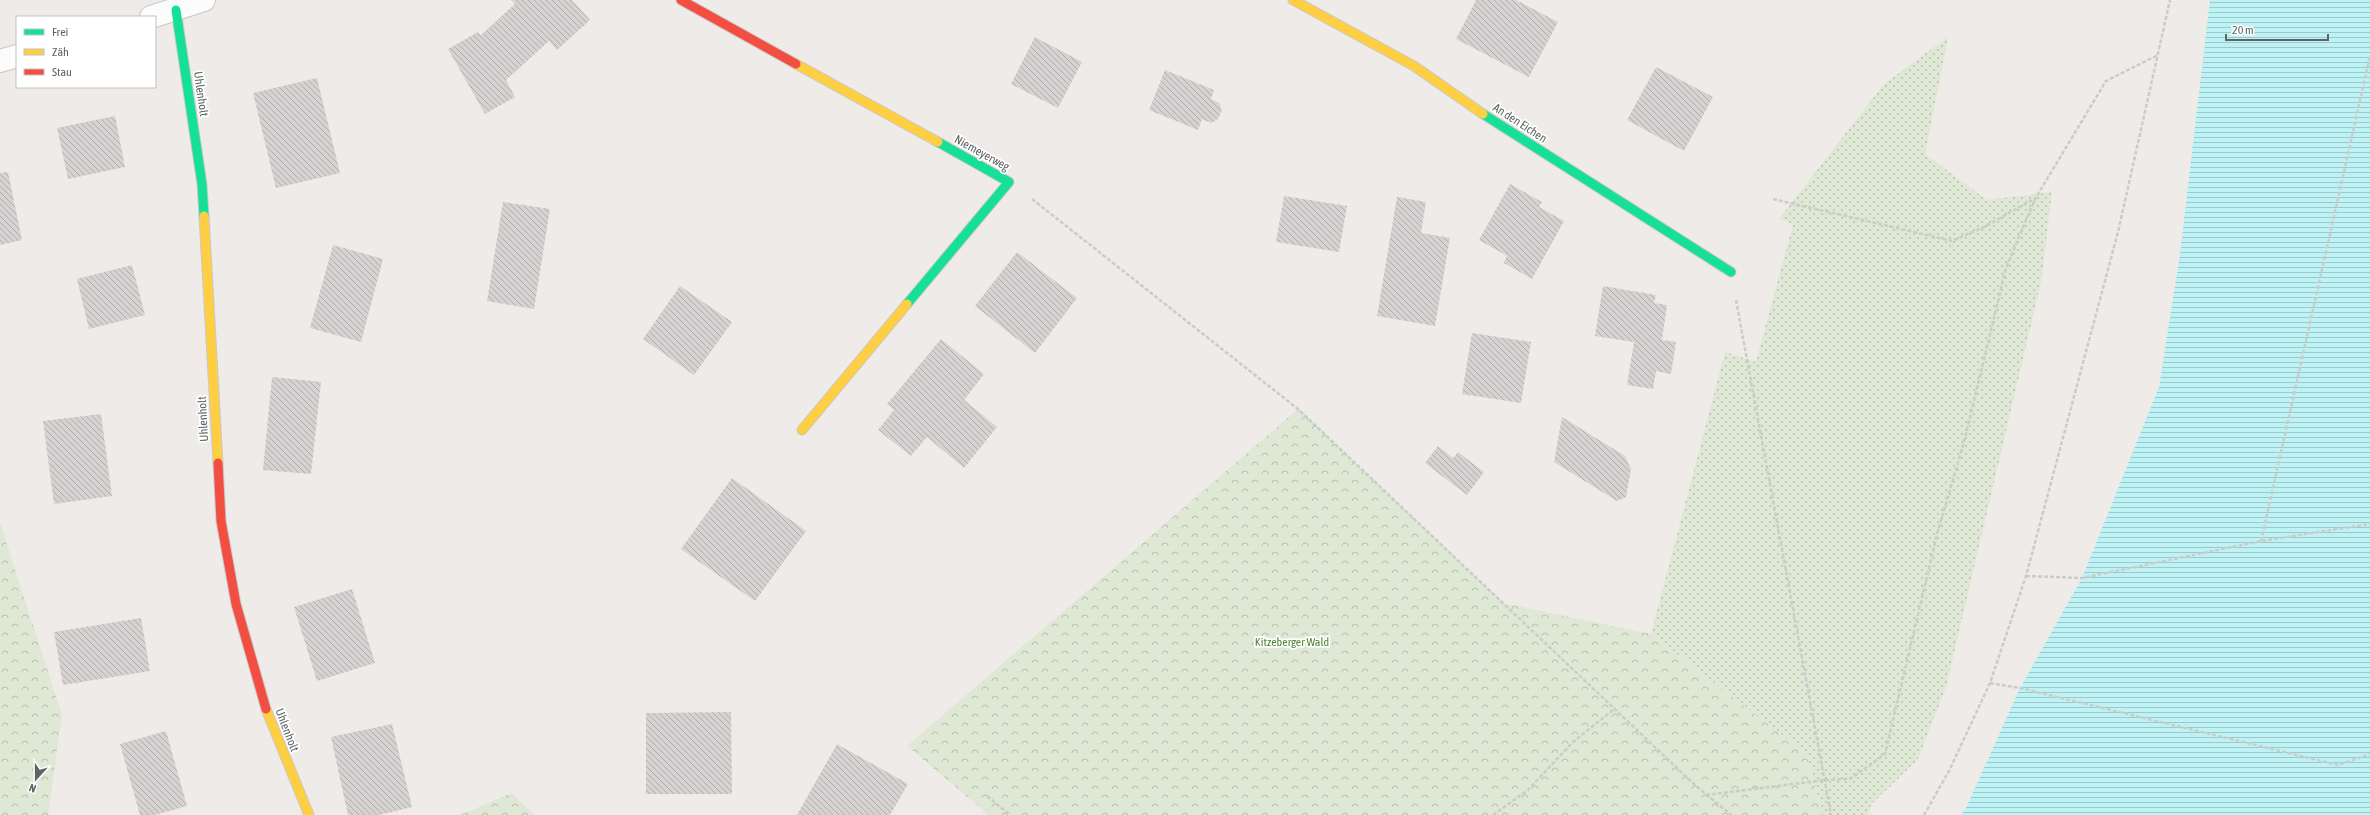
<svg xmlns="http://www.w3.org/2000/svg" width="2370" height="815" font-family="'Asap Condensed',sans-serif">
	<defs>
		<pattern id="grass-dots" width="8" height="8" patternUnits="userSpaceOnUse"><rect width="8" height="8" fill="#dee8d5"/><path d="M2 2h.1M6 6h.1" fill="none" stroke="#b7c0b1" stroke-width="1.8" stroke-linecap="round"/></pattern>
		<pattern id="forest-crowns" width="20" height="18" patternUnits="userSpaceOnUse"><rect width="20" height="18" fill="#dee8d5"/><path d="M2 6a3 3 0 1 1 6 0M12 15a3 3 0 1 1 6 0" fill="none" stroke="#b7c0b1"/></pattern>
		<pattern id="water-rules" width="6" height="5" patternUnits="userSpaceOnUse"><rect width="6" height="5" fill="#bef3f6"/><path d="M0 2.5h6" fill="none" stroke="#9ec8cb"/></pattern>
		<pattern id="building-back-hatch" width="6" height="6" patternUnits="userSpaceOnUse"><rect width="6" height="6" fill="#d5d2d2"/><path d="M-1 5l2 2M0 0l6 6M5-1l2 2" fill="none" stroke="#b0aeae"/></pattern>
	</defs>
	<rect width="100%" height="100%" fill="#eeebe9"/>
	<path fill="url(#grass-dots)" d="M 1948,37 L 1925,154 L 1987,200 L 2052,192 L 2041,282 L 1946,687 L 1918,759 L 1871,805 L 1868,815 L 1823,815 L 1806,753 L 1651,634 L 1725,352 L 1756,362 L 1793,224 L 1779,219 L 1884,84 Z"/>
	<g fill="url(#forest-crowns)">
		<path d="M 1298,409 L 1503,603 L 1651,634 L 1806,753 L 1823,815 L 989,815 L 907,746 Z"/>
		<path d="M 0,523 L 62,715 L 48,815 L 0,815 Z"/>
		<path d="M 512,793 L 534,815 L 460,815 Z"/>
	</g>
	<path fill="url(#water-rules)" d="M 2210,0 L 2370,0 L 2370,815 L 1961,815 L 1966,808 L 2020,688 L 2082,578 L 2159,387 L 2180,254 Z"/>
	<g fill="url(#building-back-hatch)">
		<path d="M 511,0 L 572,0 L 590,20 L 557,50 L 549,41 L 506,80 L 515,97 L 485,114 L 448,49 L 478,32 L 481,35 L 515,4 Z"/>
		<path d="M 1476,0 L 1516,0 L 1558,22 L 1529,77 L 1456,39 Z"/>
		<path d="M 1035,37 L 1082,62 L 1058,108 L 1011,84 Z"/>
		<path d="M 1656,67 L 1713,97 L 1684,151 L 1627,120 Z"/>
		<path d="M 1165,70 L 1214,90 L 1211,99 L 1219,103 L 1222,110 L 1218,119 L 1211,123 L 1202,119 L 1198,130 L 1149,110 Z"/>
		<path d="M 317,78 L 340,173 L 276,188 L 253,93 Z"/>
		<path d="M 115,116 L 125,167 L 68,179 L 57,128 Z"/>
		<path d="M 8,172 L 22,240 L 0,245 L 0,173 Z"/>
		<path d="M 1510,184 L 1542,202 L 1539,207 L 1564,221 L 1532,279 L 1504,263 L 1507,256 L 1479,240 Z"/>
		<path d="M 1284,196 L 1347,206 L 1339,252 L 1276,242 Z"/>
		<path d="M 1397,197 L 1426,202 L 1421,233 L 1450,238 L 1435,326 L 1377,316 Z"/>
		<path d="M 503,202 L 550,209 L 534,309 L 487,301 Z"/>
		<path d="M 333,245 L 383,259 L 361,342 L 310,328 Z"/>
		<path d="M 1017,252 L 1077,298 L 1035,353 L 975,306 Z"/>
		<path d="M 132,265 L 145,315 L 89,329 L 77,279 Z"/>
		<path d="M 680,286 L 732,322 L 694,375 L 643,339 Z"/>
		<path d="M 1603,286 L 1656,295 L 1654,303 L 1667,305 L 1662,340 L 1676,342 L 1671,374 L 1656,371 L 1653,389 L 1627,385 L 1634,342 L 1595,336 Z"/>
		<path d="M 1472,333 L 1531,342 L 1521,403 L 1462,394 Z"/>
		<path d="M 941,339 L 984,374 L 964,400 L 997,427 L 964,468 L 927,437 L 911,456 L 878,430 L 894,410 L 887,404 Z"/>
		<path d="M 272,377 L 321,382 L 311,474 L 263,470 Z"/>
		<path d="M 101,414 L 112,496 L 54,504 L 43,421 Z"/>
		<path d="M 1562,417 L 1625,456 L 1631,469 L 1626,497 L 1617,501 L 1554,462 Z"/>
		<path d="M 1438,446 L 1453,458 L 1458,452 L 1484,472 L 1467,495 L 1425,463 Z"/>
		<path d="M 732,478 L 806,531 L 755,601 L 681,549 Z"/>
		<path d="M 352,589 L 375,663 L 317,681 L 294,607 Z"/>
		<path d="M 141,618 L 150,671 L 63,685 L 54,632 Z"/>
		<path d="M 731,712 L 732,794 L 646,794 L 646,713 Z"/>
		<path d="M 392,724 L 412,807 L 379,815 L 348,815 L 331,737 Z"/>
		<path d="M 166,731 L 187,806 L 155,815 L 140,815 L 120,744 Z"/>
		<path d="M 837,744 L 908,784 L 890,815 L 797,815 Z"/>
	</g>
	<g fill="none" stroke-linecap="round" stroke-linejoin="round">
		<g stroke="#c8c8c8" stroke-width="24">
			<g id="street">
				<path d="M 151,17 L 204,0"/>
				<path d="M 0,61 L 17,56"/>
			</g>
		</g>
		<g stroke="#cac9c9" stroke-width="11">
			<g id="fast">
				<path d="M 176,10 L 202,184 L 204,216"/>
				<path d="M 1483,114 L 1731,272"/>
				<path d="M 907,304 L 1009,182 L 938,142"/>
			</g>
		</g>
		<g stroke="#cac9c9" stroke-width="11">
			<g id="slow">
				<path d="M 1293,0 L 1414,66 L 1483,114"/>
				<path d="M 796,64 L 938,142"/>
				<path d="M 204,216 L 218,463"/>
				<path d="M 802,430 L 907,304"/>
				<path d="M 266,709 L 309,815"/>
			</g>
		</g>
		<g stroke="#cac9c9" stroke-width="11">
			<g id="jam">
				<path d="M 681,0 L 796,64"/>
				<path d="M 218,463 L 221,521 L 236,604 L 266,709"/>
			</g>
		</g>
		<g stroke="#c9cdc9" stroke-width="2.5" stroke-dasharray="4 2" stroke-linecap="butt">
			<path d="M 1032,199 L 1298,409 L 1695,785 L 1731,815"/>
			<path d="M 1773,199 L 1952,241 L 1984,227 L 2034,199"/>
			<path d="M 1736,300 L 1831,815"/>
			<path d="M 2261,541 L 2370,56"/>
			<path d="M 2026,576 L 2082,578 L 2261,541 L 2370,524"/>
			<path d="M 1990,683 L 2020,688 L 2338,765 L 2370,754"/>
			<path d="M 1706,795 L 1825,780 L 1850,779 L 1885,754 L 1937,534 L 1964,442 L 2006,268 L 2035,199 L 2106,81 L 2158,55"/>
			<path d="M 987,796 L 1010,815"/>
			<path d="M 1493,815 L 1528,790 L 1573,742 L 1613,710"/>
			<path d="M 1924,815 L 1949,771 L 1990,683 L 2026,576 L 2118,232 L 2170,0"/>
		</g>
		<use href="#street" stroke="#fcfcfc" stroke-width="22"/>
		<use href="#fast" stroke="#16e098" stroke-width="9"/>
		<use href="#slow" stroke="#ffcf43" stroke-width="9"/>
		<use href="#jam" stroke="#f24e42" stroke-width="9"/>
	</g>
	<g text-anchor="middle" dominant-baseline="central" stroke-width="3.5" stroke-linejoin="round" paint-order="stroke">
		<g font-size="12" fill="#5e6566" stroke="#fff">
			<text transform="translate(201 94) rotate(82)">Uhlenholt</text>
			<text transform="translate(1520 123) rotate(33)">An den Eichen</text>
			<text transform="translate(982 153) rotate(29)">Niemeyerweg</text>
			<text transform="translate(203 419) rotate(-93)">Uhlenholt</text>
			<text transform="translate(287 730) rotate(69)">Uhlenholt</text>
		</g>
		<g font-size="12" fill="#508338" stroke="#fff">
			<text x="1292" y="642">Kitzeberger Wald</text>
		</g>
	</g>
	<rect x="16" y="16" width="140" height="72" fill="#ffffff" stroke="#bfc1c2"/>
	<rect x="24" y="29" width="20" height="6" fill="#16e098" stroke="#bfc1c2"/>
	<text x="52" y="36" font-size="12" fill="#5e6566">Frei</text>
	<rect x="24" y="49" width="20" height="6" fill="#ffcf43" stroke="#bfc1c2"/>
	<text x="52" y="56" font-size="12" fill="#5e6566">Zäh</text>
	<rect x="24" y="69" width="20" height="6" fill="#f24e42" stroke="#bfc1c2"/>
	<text x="52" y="76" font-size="12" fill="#5e6566">Stau</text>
	<g transform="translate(36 779) rotate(201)" stroke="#ffffff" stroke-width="3" paint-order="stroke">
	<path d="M0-3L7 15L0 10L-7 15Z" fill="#5e6566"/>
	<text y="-6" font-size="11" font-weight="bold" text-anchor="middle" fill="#5e6566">N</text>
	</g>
	<path d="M2226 34v6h102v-6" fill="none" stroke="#5e6566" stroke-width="2"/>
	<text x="2232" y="34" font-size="12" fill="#5e6566" stroke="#ffffff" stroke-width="3" paint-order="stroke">20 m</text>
</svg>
